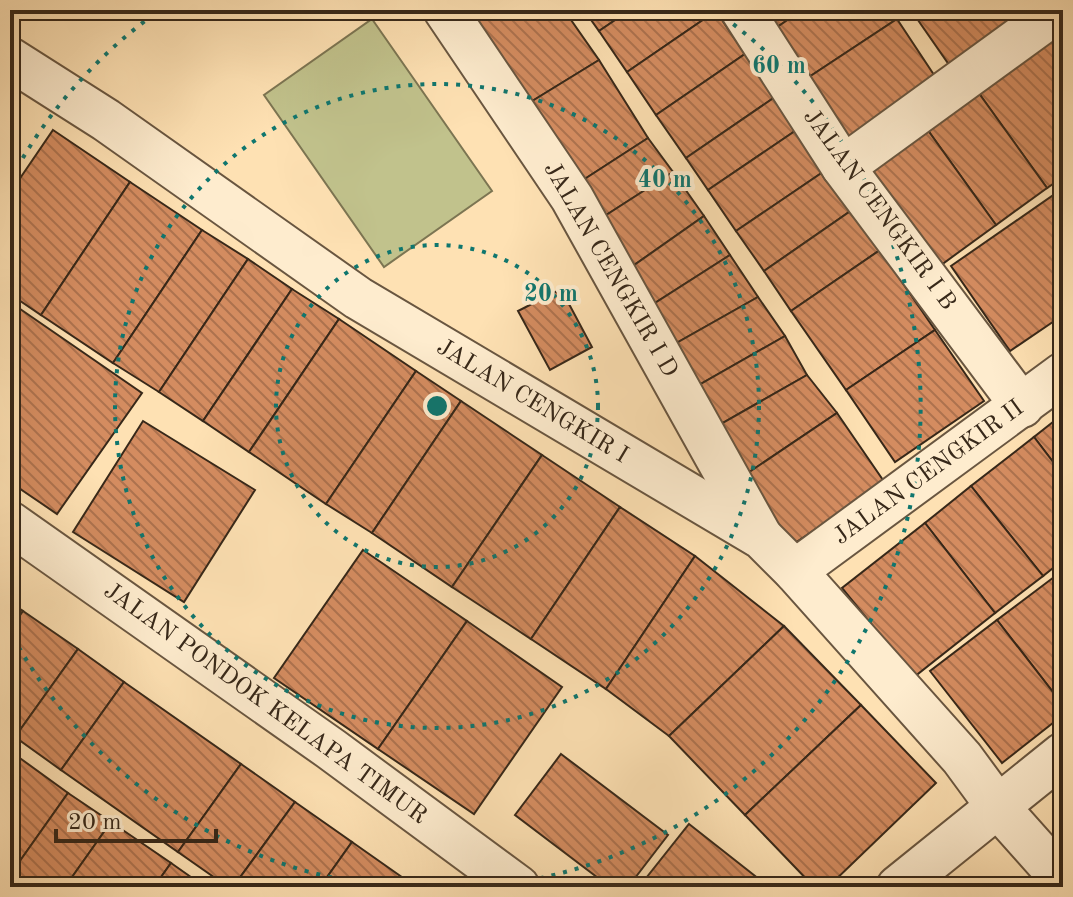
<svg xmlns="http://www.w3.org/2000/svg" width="1073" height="897" font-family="'Old Standard TT',serif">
	<defs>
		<pattern id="building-back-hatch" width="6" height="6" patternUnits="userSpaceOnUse" patternTransform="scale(2)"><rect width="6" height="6" fill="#d48c60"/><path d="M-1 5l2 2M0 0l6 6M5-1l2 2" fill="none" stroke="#ad724e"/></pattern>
	</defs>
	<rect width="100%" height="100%" fill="#fee1b3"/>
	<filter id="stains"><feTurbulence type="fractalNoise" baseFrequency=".0025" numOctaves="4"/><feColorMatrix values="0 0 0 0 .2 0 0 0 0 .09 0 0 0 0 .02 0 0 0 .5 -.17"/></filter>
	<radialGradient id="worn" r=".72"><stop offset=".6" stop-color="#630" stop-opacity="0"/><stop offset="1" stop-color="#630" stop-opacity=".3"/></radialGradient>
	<path fill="#c1c28c" stroke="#7c7552" stroke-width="2" d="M 372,19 L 492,191 L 384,267 L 264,95 Z"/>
	<g fill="url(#building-back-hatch)" stroke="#372819" stroke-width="2">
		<path d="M 487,10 L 564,10 L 599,60 L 529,103 L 470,22 Z"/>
		<path d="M 584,10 L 630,10 L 599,31 Z"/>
		<path d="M 630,10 L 715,10 L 716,11 L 627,72 L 599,31 Z"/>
		<path d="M 760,10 L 802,10 L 773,30 Z"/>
		<path d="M 802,10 L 891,10 L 897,19 L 806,79 L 773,30 Z"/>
		<path d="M 911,10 L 1039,10 L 952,69 Z"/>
		<path d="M 716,11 L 745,54 L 656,115 L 627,72 Z"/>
		<path d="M 897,19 L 942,87 L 851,147 L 806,79 Z"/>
		<path d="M 1063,31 L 1063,177 L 1047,188 L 978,92 Z"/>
		<path d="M 745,54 L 775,97 L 686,158 L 656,115 Z"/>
		<path d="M 599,60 L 648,138 L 580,182 L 529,103 Z"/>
		<path d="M 978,92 L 1047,188 L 996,225 L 927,129 Z"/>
		<path d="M 775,97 L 798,129 L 708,190 L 686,158 Z"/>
		<path d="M 798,129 L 826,170 L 736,231 L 708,190 Z"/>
		<path d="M 927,129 L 996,225 L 937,268 L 867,173 Z"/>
		<path d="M 53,130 L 130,182 L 41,315 L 10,294 L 10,193 Z"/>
		<path d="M 648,138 L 673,172 L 600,219 L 580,182 Z"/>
		<path d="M 826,170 L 852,210 L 764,271 L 736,231 Z"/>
		<path d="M 673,172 L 704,216 L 630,268 L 600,219 Z"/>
		<path d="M 130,182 L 202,230 L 113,363 L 41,315 Z"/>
		<path d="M 1052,196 L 1063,212 L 1063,315 L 1010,351 L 951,266 Z"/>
		<path d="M 852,210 L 880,250 L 791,311 L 764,271 Z"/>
		<path d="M 704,216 L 730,255 L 655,303 L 630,268 Z"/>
		<path d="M 202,230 L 248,259 L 159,392 L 113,363 Z"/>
		<path d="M 880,250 L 935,330 L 846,390 L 791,311 Z"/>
		<path d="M 730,255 L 758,297 L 673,345 L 655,303 Z"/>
		<path d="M 248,259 L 292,289 L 203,421 L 159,392 Z"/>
		<path d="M 292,289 L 339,319 L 249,452 L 203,421 Z"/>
		<path d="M 561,289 L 592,347 L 550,370 L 518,311 Z"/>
		<path d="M 758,297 L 785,336 L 692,389 L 673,345 Z"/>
		<path d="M 10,302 L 142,393 L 57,514 L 10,482 Z"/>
		<path d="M 339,319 L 416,371 L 326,504 L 249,452 Z"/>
		<path d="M 935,330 L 984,401 L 895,462 L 846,390 Z"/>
		<path d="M 785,336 L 807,375 L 714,428 L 692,389 Z"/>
		<path d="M 416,371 L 461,401 L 372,533 L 326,504 Z"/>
		<path d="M 807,375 L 837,413 L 739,479 L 714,428 Z"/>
		<path d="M 461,401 L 542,455 L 452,587 L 372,533 Z"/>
		<path d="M 837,413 L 885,483 L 786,549 L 739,479 Z"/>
		<path d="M 1063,414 L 1063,475 L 1034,437 Z"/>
		<path d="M 143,421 L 255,490 L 184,602 L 73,532 Z"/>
		<path d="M 1034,437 L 1063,475 L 1063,560 L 1043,576 L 971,486 Z"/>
		<path d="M 542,455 L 620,507 L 531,639 L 452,587 Z"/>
		<path d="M 971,486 L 1043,576 L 995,613 L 925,523 Z"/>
		<path d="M 620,507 L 695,556 L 606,689 L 531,639 Z"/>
		<path d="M 925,523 L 995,613 L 914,677 L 842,588 Z"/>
		<path d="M 363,550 L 467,621 L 378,749 L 274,678 Z"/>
		<path d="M 695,556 L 784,626 L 669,736 L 606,689 Z"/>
		<path d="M 1058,574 L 1063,580 L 1063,705 L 997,620 Z"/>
		<path d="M 10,602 L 23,611 L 10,630 Z"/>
		<path d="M 23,611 L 78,649 L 15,737 L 10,734 L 10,630 Z"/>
		<path d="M 997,620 L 1063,705 L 1063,715 L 1002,763 L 930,671 Z"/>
		<path d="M 467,621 L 562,687 L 474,814 L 378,749 Z"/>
		<path d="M 784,626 L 861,705 L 745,815 L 669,736 Z"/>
		<path d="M 78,649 L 124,682 L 61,770 L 15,737 Z"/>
		<path d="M 124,682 L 241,764 L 178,852 L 61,770 Z"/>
		<path d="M 861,705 L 936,783 L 828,887 L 814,887 L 745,815 Z"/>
		<path d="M 561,754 L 668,835 L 628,887 L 610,887 L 515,815 Z"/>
		<path d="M 17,756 L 68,793 L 10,875 L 10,767 Z"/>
		<path d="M 241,764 L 295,802 L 233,887 L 228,887 L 178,852 Z"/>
		<path d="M 68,793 L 111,822 L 65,887 L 10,887 L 10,875 Z"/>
		<path d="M 295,802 L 352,842 L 320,887 L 233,887 Z"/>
		<path d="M 111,822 L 171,863 L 154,887 L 65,887 Z"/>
		<path d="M 689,824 L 769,887 L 639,887 Z"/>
		<path d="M 352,842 L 416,887 L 320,887 Z"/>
		<path d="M 171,863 L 205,887 L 154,887 Z"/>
	</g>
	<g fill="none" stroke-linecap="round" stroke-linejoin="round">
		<g stroke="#695640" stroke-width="46">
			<g id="street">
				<path d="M 445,10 L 572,198 L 761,537"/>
				<path d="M 742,10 L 843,167 L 1022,406"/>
				<path d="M 10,59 L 106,120 L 358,298 L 762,538 L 795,571 L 962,758 L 998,807 L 1063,880"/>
				<path d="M 843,167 L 1059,10"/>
				<path d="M 10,523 L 331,749 L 518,887"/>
				<path d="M 795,571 L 1063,374"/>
				<path d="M 898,887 L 1063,754"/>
			</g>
		</g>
		<use href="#street" stroke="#feecce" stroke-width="42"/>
	</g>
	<g fill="none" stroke="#0f766e" stroke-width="4" stroke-dasharray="4 8">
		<circle cx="437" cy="406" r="161"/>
		<circle cx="437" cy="406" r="322"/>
		<path d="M391 887A483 483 0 0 1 11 633M11 179A483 483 0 0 1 160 10M714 10A483 483 0 0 1 483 887"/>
	</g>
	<g text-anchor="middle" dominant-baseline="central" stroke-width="8" stroke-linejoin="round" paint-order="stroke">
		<g font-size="24" fill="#372819" stroke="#feecce">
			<text transform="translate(879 210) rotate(54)">JALAN CENGKIR I B</text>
			<text transform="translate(610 270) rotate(60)">JALAN CENGKIR I D</text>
			<text transform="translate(532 402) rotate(31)">JALAN CENGKIR I</text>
			<text transform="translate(929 473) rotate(-36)">JALAN CENGKIR II</text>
			<text transform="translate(265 704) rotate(36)">JALAN PONDOK KELAPA TIMUR</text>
		</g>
	</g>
	<circle cx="437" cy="406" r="12" fill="#0f766e" stroke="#feecce" stroke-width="4"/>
	<g font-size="24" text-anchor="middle" font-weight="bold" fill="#0f766e" stroke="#feecce" stroke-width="8" stroke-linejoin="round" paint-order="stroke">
		<text x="779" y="73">60 m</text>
		<text x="665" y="187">40 m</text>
		<text x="551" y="301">20 m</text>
	</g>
	<rect width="1073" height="897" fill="none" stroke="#fee1b3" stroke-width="40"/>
	<rect x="12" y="12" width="1049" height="873" fill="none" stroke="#372819" stroke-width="4"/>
	<rect x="20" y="20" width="1033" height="857" fill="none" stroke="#372819" stroke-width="2"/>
	<path d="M56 829v12h160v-12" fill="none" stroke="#372819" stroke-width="4"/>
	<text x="68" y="829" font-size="24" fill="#372819" stroke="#feecce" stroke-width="6" paint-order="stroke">20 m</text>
	<rect width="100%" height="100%" filter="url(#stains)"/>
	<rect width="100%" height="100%" fill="url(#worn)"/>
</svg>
